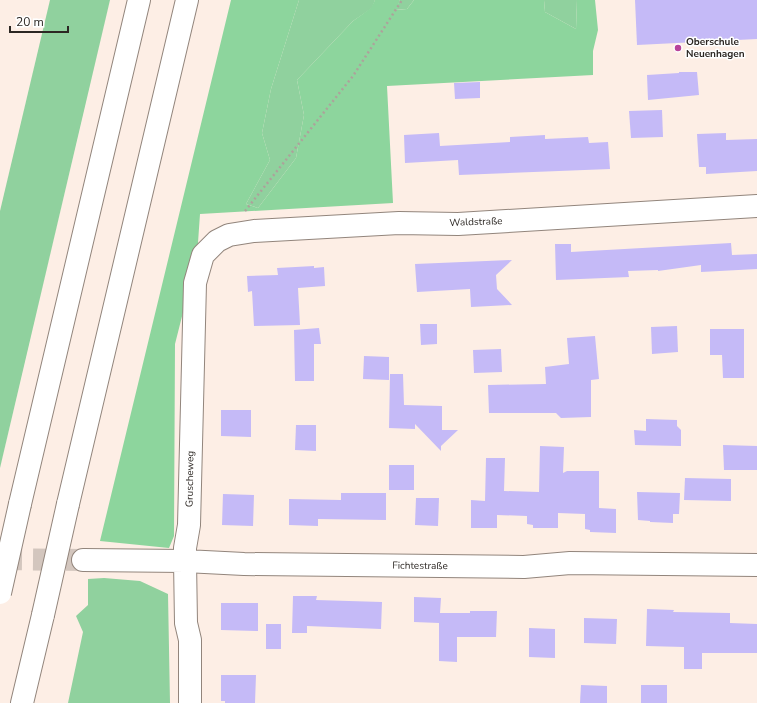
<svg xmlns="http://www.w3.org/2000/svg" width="757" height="703" font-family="'Nunito Sans',sans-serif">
	<rect width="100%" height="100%" fill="#fdeee5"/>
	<g fill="#90d19e">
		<path d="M 50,0 L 110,0 L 0,468 L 0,211 Z"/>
		<path d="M 299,0 L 375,0 L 372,8 L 353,21 L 297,80 L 304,115 L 296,158 L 258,208 L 246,204 L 270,160 L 262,133 L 271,89 Z"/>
		<path d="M 400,0 L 414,0 L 407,9 L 395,10 Z"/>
		<path d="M 544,0 L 577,0 L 576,29 L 545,12 Z"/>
		<path d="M 104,578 L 140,581 L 168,594 L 170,703 L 68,703 L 83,632 L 76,616 L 88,605 L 88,579 Z"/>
	</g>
	<path fill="#8dd59d" d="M 231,0 L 299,0 L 271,89 L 262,133 L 270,160 L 246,204 L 258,208 L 296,158 L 304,115 L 297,80 L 353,21 L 371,8 L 375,0 L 400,0 L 396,10 L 407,9 L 414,0 L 544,0 L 545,12 L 576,29 L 577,0 L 595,0 L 598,30 L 593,51 L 593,75 L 387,86 L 393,203 L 200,214 L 197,257 L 175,344 L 174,536 L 169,548 L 100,541 Z"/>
	<g fill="#c5baf7">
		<path d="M 635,0 L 757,0 L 757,39 L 637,45 Z"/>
		<path d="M 679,72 L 697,72 L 699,95 L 648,100 L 647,75 L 679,73 Z"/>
		<path d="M 480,82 L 480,98 L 455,99 L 454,83 Z"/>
		<path d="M 662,110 L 663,137 L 631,138 L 629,111 Z"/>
		<path d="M 439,133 L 440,146 L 510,142 L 510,137 L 545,135 L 545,139 L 588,137 L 589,143 L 608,142 L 610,169 L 459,175 L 458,160 L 405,163 L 404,135 Z"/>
		<path d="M 726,133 L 726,140 L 757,139 L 757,171 L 706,174 L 706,167 L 699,167 L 697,134 Z"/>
		<path d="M 731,243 L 732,255 L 757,254 L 757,269 L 701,272 L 701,265 L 658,271 L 658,270 L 628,271 L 629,277 L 556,280 L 555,244 L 571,244 L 571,252 Z"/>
		<path d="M 512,260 L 496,275 L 497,289 L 512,305 L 471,307 L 470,289 L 417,292 L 415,264 Z"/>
		<path d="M 314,266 L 314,268 L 324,267 L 325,286 L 298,288 L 300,325 L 254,326 L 252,291 L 248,292 L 247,276 L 278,275 L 277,268 Z"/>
		<path d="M 420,324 L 437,324 L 437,344 L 421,345 Z"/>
		<path d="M 677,326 L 678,352 L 652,354 L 651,327 Z"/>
		<path d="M 319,328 L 321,344 L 314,344 L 314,381 L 295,381 L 294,330 Z"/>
		<path d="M 710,329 L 744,329 L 744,378 L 723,378 L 722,355 L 710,355 Z"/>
		<path d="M 595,336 L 599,379 L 591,380 L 591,417 L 561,418 L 556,413 L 489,413 L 488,385 L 546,384 L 545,367 L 569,364 L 567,338 Z"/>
		<path d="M 501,349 L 502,372 L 474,373 L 473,350 Z"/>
		<path d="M 364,356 L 389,357 L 389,380 L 363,379 Z"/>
		<path d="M 390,374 L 403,374 L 404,405 L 442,406 L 442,430 L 458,430 L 441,446 L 441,451 L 415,424 L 415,429 L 389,428 Z"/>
		<path d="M 221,410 L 251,410 L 251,437 L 221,436 Z"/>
		<path d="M 646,419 L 677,420 L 677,426 L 681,430 L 681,446 L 635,445 L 634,430 L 646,431 Z"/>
		<path d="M 296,425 L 316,425 L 316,451 L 295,450 Z"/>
		<path d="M 723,445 L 757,446 L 757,470 L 724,470 Z"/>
		<path d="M 540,446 L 564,447 L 563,473 L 567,471 L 599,471 L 599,508 L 616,509 L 616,533 L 590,532 L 590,530 L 585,529 L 585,514 L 558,513 L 558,528 L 533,528 L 533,525 L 527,524 L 527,516 L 497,515 L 497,528 L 471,528 L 471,500 L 485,501 L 486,458 L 505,458 L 504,491 L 539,492 Z"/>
		<rect x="389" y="465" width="25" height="25"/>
		<path d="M 685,478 L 731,479 L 731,501 L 684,500 Z"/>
		<path d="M 637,492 L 680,493 L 679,514 L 673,514 L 673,523 L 650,522 L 650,521 L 638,520 Z"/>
		<path d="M 341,493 L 386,493 L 386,520 L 318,519 L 318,526 L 289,525 L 289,499 L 341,500 Z"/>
		<path d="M 223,494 L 254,495 L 253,526 L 222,525 Z"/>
		<path d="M 416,498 L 439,498 L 438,526 L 415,525 Z"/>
		<path d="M 293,596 L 317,596 L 316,600 L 382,602 L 381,629 L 307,626 L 307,633 L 292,633 Z"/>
		<path d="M 414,597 L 441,598 L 440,613 L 470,613 L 470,611 L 497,611 L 496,637 L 457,637 L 457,662 L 439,661 L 439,623 L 414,622 Z"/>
		<path d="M 221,603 L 258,603 L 258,631 L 221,630 Z"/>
		<path d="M 647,609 L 674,610 L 673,612 L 730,613 L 730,623 L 757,624 L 757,653 L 702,653 L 702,669 L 684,669 L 684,647 L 646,646 Z"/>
		<path d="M 584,618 L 617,619 L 616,644 L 584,643 Z"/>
		<rect x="266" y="624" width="15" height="25"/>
		<path d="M 529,628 L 555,629 L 555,658 L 529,657 Z"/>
		<path d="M 221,675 L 256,675 L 255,703 L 225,703 L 225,701 L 221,701 Z"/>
		<path d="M 581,685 L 607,686 L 607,703 L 580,703 Z"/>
		<rect x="641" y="685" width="26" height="18"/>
	</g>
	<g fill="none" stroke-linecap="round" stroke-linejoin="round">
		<path stroke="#d3c6be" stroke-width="22" stroke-dasharray="22 11" stroke-linecap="butt" d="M 0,559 L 83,560"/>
		<g stroke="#92857c" stroke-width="24">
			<g id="street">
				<path id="s1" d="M 757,206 L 458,224 L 399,223 L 254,231 L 229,235 L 217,241 L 203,255 L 195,283 L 189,525 L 185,548 L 185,561 L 244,564 L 524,567 L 570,563 L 757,565"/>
			</g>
		</g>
		<g stroke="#92857c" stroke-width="24">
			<path id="secondary" d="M 83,560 L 185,561 L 186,623 L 190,640 L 190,703"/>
		</g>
		<g stroke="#92857c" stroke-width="24">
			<g id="highway">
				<path d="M 20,504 L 139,0"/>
				<path d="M 68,504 L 187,0"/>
				<path d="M 22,703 L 43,615"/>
			</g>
		</g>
		<path stroke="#ada29b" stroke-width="2.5" stroke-dasharray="2 3" stroke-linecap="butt" d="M 245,211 L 353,76 L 402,0"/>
		<use href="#street" stroke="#fff" stroke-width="22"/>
		<use href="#secondary" stroke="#fff" stroke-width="22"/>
		<use href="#highway" stroke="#fff" stroke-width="22"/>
		<g stroke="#92857c" stroke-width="24" stroke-linecap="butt">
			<g id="highway-bridge">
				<path d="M 0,593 L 20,504"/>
				<path d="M 43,615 L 68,504"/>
			</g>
		</g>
		<use href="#highway-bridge" stroke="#fff" stroke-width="22"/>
	</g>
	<circle fill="#b8439a" stroke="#fff" stroke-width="1.5" cx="678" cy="48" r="4"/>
	<g text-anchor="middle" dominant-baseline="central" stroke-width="3" stroke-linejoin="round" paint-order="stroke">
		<g font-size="10" font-weight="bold" fill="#2c2723" stroke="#fff" text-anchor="start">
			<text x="686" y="42">Oberschule<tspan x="686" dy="12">Neuenhagen</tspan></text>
		</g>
		<g font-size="10" fill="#2c2723" stroke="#fff">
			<text transform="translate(476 222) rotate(-2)">Waldstraße</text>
			<text transform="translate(190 479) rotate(-89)">Gruscheweg</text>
			<text stroke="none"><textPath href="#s1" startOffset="1105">Fichtestraße</textPath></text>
		</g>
	</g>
	<path d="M10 26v6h58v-6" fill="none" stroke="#2c2723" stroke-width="2"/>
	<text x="16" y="26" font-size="12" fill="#2c2723" stroke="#ffffff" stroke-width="3" paint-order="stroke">20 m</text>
</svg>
